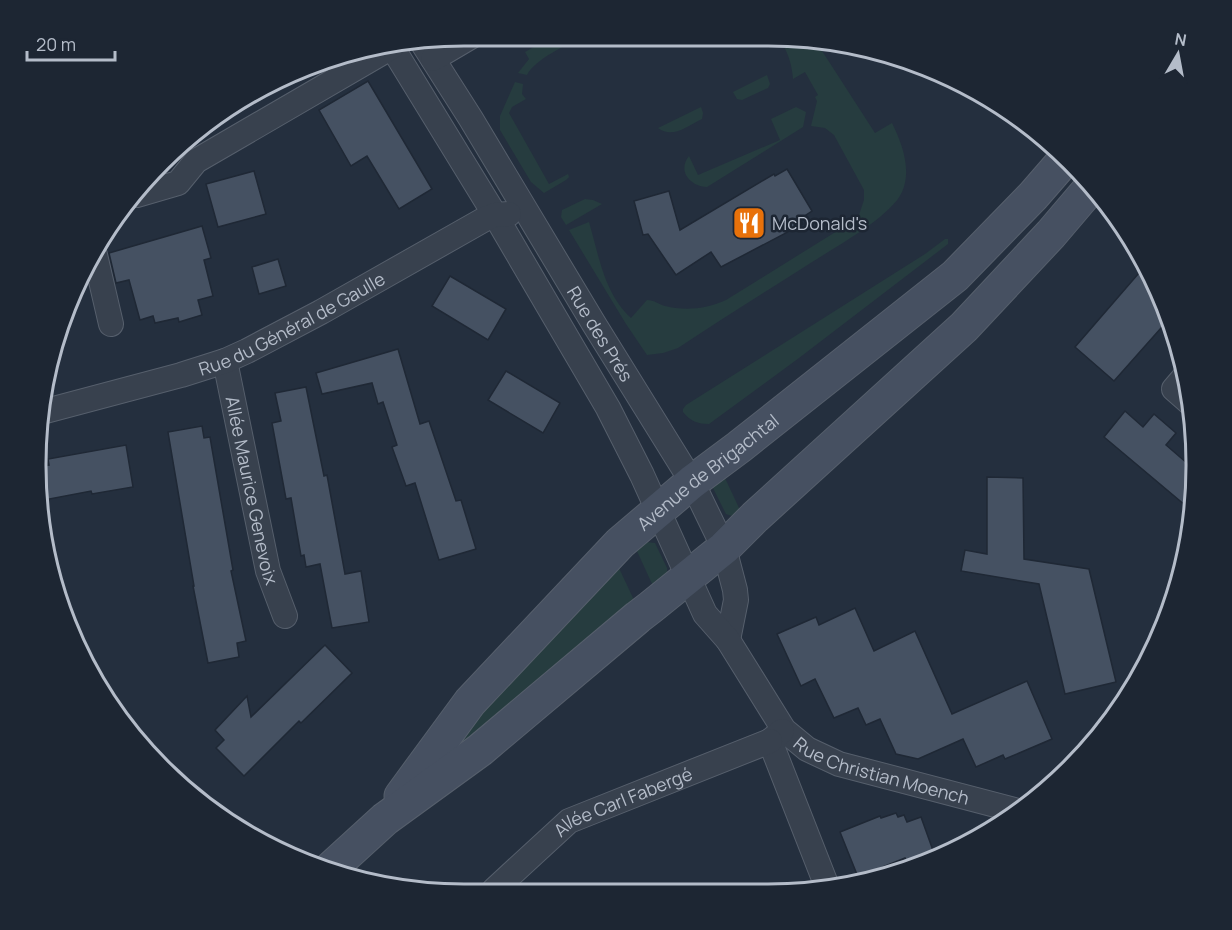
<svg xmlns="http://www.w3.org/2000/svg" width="1232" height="930" font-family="Manrope,sans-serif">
	<rect width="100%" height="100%" fill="#242f3e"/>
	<g fill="#263c3f">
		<path d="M 553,36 L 583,36 C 566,46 536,58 527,75 L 518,73 L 529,59 L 525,52 Z"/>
		<path d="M 779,37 L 795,37 L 815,40 L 875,133 L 892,123 C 902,143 912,170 902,192 C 891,217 832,249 809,264 C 765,292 721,319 678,348 L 663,353 L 647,355 L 626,324 L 569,230 L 589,222 C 599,256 604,293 631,318 L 647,300 C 654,300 658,304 665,306 C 685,311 707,309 726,300 L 858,218 L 864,200 L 864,190 L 834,135 L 825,128 L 811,126 L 817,101 L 815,97 L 818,95 L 805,72 L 793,79 C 792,63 787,51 779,37 Z"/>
		<path d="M 767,75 L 770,84 L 768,88 L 742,100 L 737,99 L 733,92 Z"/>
		<path d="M 515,82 L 523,84 L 522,94 L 526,99 L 512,107 L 509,113 L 549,184 L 568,174 L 569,177 L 566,180 L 544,193 L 531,182 L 500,130 L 500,116 Z"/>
		<path d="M 701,107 L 703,113 L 702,119 C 687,126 673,139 658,128 Z"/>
		<path d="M 796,107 L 806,112 L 803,127 L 707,187 C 690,186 677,171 689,156 L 698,175 L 780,140 L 771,119 Z"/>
		<path d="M 585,199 L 593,200 L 602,204 L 566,225 L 561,217 L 562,210 Z"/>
		<path d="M 945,239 L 948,239 L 948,244 L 799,358 L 709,424 C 698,424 690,421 683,412 L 683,409 L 686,405 L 925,254 Z"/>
		<path d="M 724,476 L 740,510 L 732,516 L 726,514 L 712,486 Z"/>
		<path d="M 646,542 L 655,543 L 667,568 L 667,573 L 653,586 L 636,549 Z"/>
		<path d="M 618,566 L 634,600 L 439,766 L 450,738 Z"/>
	</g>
	<g fill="#455162" stroke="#1f2835" stroke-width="1.5">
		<path d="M 368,81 L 432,189 L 399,209 L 367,156 L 351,166 L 319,110 Z"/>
		<path d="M 787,169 L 812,211 L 800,219 L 803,224 L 721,267 L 711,252 L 676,275 L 648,234 L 643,235 L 634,201 L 669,191 L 680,230 L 774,174 L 775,176 Z"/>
		<path d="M 254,171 L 266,214 L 218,227 L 206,184 Z"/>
		<path d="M 202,226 L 211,258 L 204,260 L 213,296 L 198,300 L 202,315 L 179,322 L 178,318 L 155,323 L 153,316 L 140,320 L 129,280 L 116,283 L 109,253 Z"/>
		<path d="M 278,259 L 286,286 L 259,294 L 252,267 Z"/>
		<path d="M 1145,266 L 1163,301 L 1169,319 L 1114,381 L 1075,347 Z"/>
		<path d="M 450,276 L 506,309 L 488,340 L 432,306 Z"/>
		<path d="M 398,349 L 420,424 L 429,421 L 456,501 L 461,500 L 476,549 L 439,560 L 415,483 L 406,486 L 392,447 L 397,445 L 383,402 L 378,404 L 372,383 L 322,394 L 316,373 Z"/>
		<path d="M 506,371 L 560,403 L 543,433 L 488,400 Z"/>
		<path d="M 306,387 L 324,476 L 327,475 L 345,574 L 361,571 L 369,622 L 332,628 L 320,564 L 306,567 L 304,555 L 301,556 L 291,498 L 286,499 L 272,423 L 281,421 L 275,393 Z"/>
		<path d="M 1125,411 L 1143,427 L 1154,414 L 1176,433 L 1166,445 L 1195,470 L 1192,511 L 1104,437 Z"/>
		<path d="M 202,426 L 204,438 L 210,437 L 233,570 L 231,571 L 246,641 L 237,643 L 239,657 L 208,663 L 193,586 L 194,586 L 168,432 Z"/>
		<path d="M 126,445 L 133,487 L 92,494 L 91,491 L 39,501 L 37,493 L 39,466 L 49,465 L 48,459 Z"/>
		<path d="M 987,477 L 1023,478 L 1024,559 L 1089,569 L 1116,682 L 1065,694 L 1039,584 L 961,571 L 965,550 L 987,554 Z"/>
		<path d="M 855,608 L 874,651 L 915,631 L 952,714 L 1027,681 L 1052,739 L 1005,759 L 1003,755 L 976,767 L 963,739 L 918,759 L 896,754 L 880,719 L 866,725 L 858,708 L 834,718 L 815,679 L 801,686 L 777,634 L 816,617 L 819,625 Z"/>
		<path d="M 325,645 L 352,673 L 301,723 L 299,721 L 244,776 L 216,748 L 224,740 L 215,730 L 247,696 L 251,717 Z"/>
		<path d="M 896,813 L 898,817 L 904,815 L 907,822 L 921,817 L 935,856 L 910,869 L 905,858 L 858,877 L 840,832 L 880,816 L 881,818 Z"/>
	</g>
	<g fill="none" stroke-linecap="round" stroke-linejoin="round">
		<g stroke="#565f6c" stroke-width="26">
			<g id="minor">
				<path id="s1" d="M 422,42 L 471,119 L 594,324 L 692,482 L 724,548 L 735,590 L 736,600 L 728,640"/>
				<path id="s2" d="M 392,47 L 495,215 L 608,408 L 642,475 L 705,614 L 728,640 L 784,730 L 807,749 L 839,764 L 1018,811"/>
				<path d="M 433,59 L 472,36"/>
				<path d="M 137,195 L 178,183 L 196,161 L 392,47"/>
				<path d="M 95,255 L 111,324"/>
				<path id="s3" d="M 225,361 L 268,571 L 285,616"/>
				<path d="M 1186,375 L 1174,389 L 1190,403"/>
				<path id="s4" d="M 42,412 L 181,375 L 225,361 L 247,351 L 321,312 L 485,219 L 495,215 L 509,214"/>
				<path d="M 782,731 L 770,741 L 828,889"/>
				<path id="s5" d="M 494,890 L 569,821 L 770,741"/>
			</g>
		</g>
		<g stroke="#565f6c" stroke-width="35">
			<g id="secondary">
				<path id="s6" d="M 401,796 L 470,702 L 620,543 L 692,482 L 739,447 L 955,276 L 1033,196 L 1066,158"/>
				<path d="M 328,871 L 385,819 L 480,750 L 638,617 L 651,607 L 724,548 L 755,517 L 964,327 L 1051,234 L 1091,187"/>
			</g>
		</g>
		<use href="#minor" stroke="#38414e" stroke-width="24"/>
		<use href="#secondary" stroke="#465061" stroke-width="33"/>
	</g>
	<defs>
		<g id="restaurant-square" transform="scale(1.725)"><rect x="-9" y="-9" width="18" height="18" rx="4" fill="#e8710a" stroke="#1d2633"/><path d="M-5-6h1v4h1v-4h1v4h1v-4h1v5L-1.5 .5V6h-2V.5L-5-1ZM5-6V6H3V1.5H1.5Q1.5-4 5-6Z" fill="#fff"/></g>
	</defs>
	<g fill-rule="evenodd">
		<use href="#restaurant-square" x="749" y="223"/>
	</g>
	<g text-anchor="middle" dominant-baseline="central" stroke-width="5" stroke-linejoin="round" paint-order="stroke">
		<g font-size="18" fill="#b4bcc9" stroke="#1d2633" text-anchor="start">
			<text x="772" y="223">McDonald's</text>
		</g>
		<g font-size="18" fill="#b4bcc9" stroke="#1d2633">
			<text stroke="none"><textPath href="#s4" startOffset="266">Rue du Général de Gaulle</textPath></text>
			<text stroke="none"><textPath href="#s1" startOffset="342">Rue des Prés</textPath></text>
			<text stroke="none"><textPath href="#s6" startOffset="448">Avenue de Brigachtal</textPath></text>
			<text stroke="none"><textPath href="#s3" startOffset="132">Allée Maurice Genevoix</textPath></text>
			<text stroke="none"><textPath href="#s2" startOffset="897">Rue Christian Moench</textPath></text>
			<text stroke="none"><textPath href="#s5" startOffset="159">Allée Carl Fabergé</textPath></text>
		</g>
	</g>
	<path d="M0 0H1232V930H0ZM464 46H768A418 418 0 0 1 1186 464V466A418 418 0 0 1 768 884H464A418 418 0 0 1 46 466V464A418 418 0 0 1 464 46Z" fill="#1d2633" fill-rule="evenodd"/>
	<path fill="none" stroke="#b4bcc9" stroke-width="3" d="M464 46H768A418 418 0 0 1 1186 464V466A418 418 0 0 1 768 884H464A418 418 0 0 1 46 466V464A418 418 0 0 1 464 46Z"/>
	<g transform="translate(1178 54) rotate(10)" stroke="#1d2633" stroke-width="4.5" paint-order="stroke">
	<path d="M0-4.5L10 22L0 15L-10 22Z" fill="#b4bcc9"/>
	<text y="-9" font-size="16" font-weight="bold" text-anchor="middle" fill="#b4bcc9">N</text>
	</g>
	<path d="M27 51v9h88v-9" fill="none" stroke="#b4bcc9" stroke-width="3"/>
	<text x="36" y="51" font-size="18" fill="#b4bcc9" stroke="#1d2633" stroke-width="4.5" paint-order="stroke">20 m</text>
</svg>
